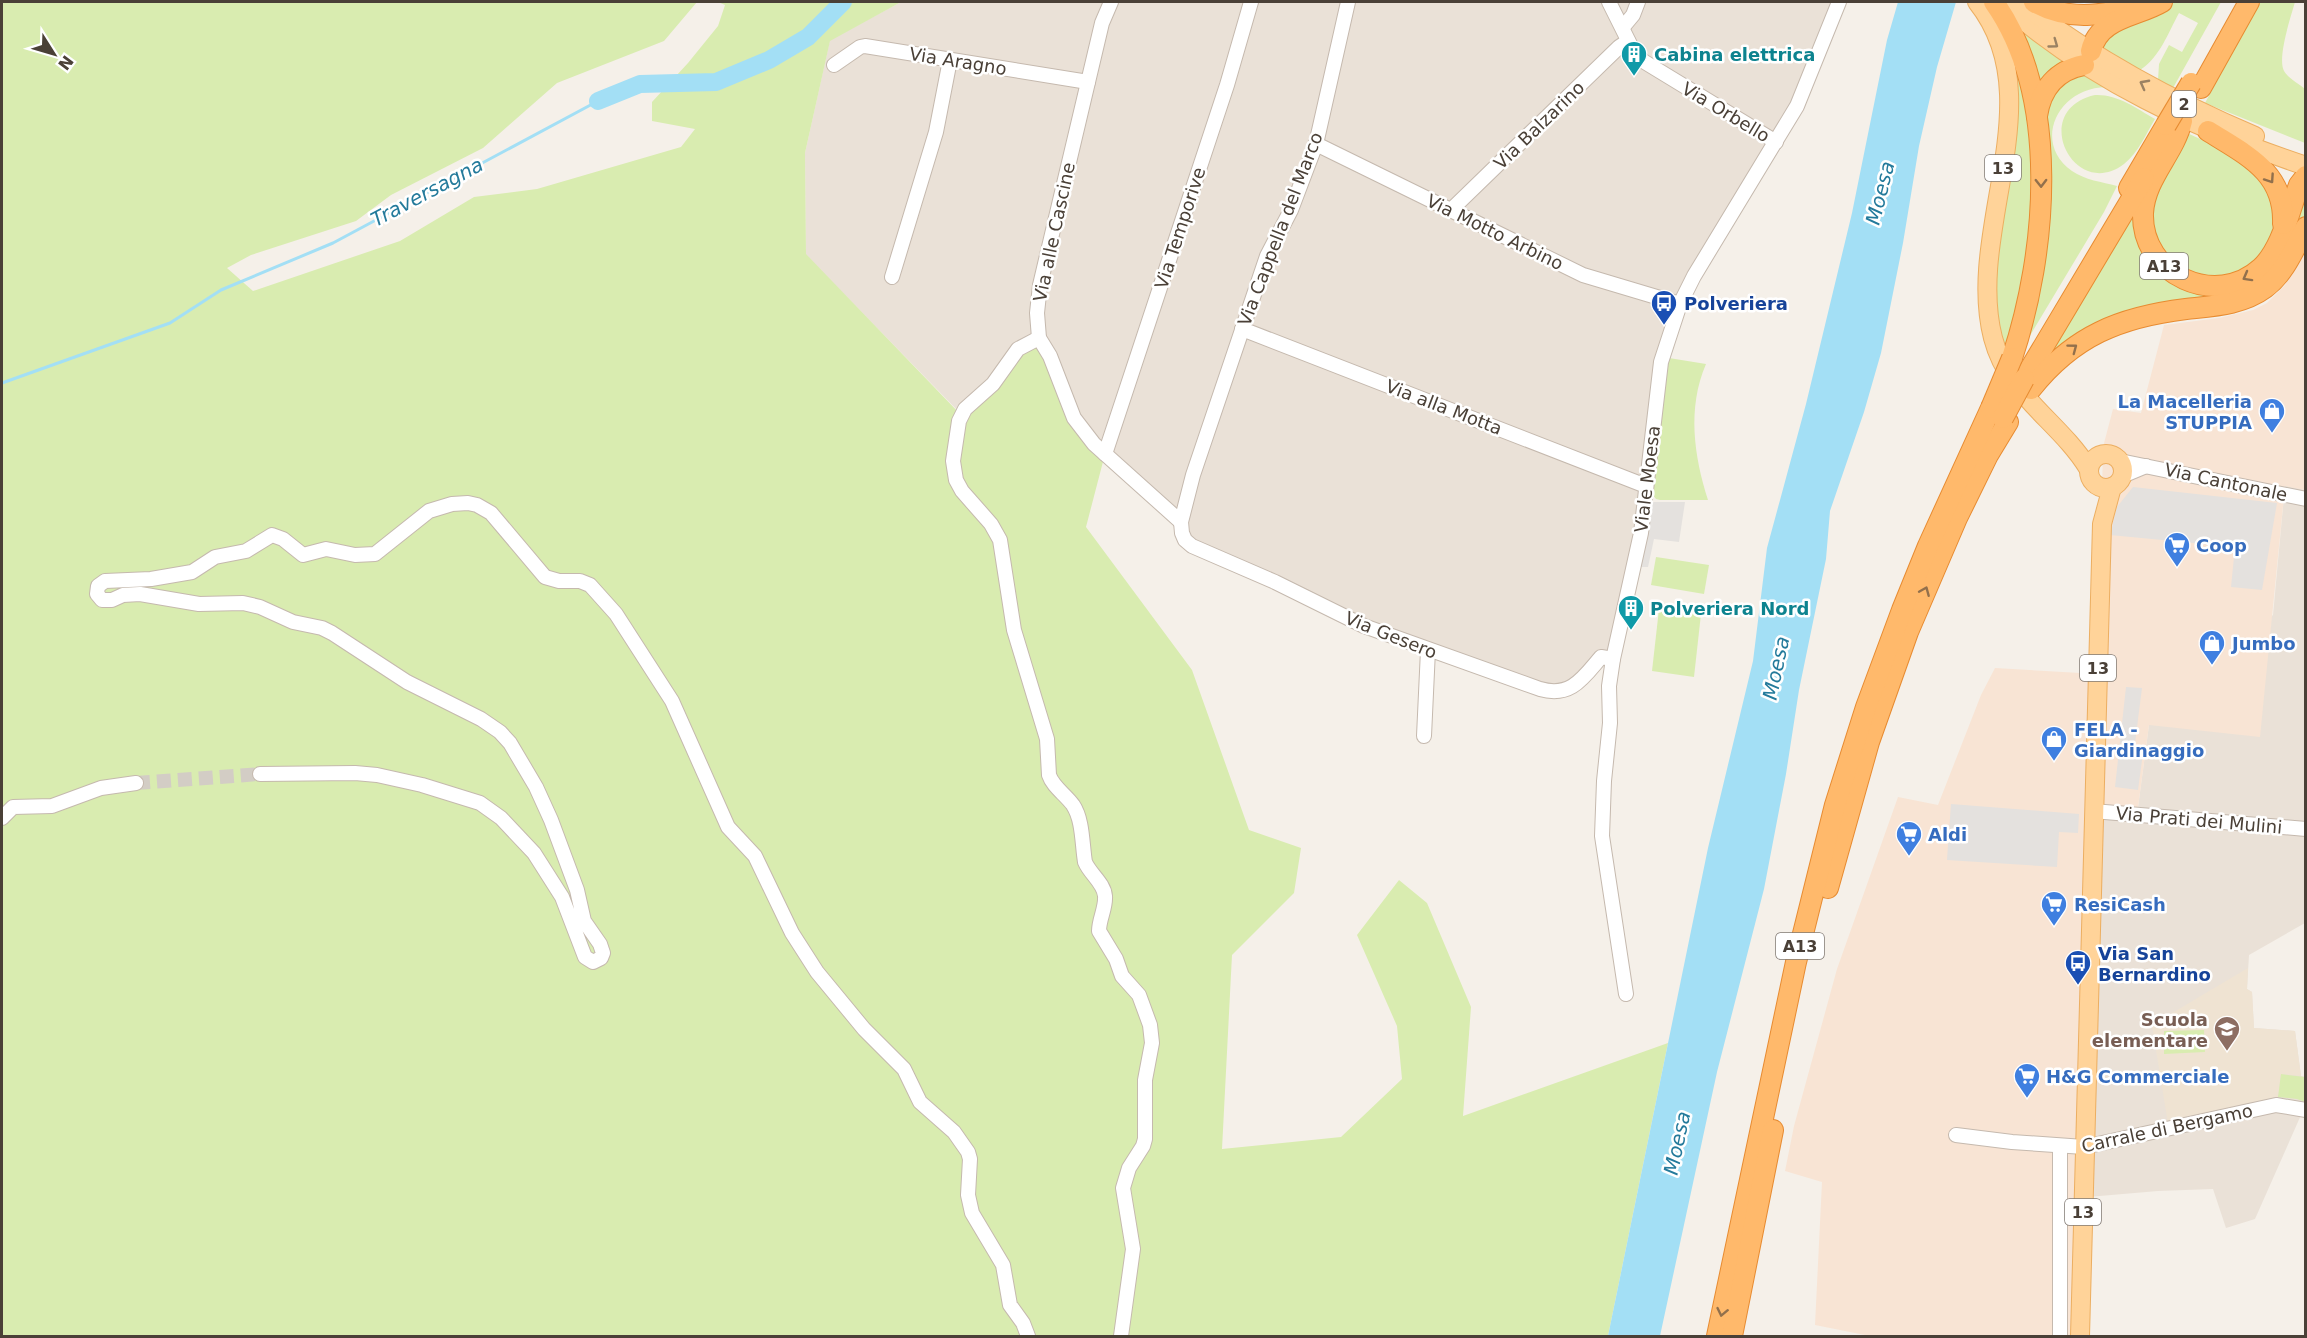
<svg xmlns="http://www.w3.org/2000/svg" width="2307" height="1338" font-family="'DejaVu Sans',sans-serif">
	<rect width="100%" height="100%" fill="#f5f0e9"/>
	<g fill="#eae1d7">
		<path d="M 901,2 L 1839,2 L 1810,74 L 1694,276 L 1664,350 L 1645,496 L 1613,659 L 1601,657 L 1564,691 L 1428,650 L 1192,546 L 1181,522 L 1094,444 L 962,415 L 806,255 L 805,153 L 830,40 Z"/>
		<path d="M 2285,485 L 2305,490 L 2305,923 L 2249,955 L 2247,989 L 2252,992 L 2254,1028 L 2295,1031 L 2301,1076 L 2305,1077 L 2305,1116 L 2301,1115 L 2255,1219 L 2226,1228 L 2213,1189 L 2158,1191 L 2088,1197 L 2093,811 L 2137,815 L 2149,725 L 2273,615 Z"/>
	</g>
	<path fill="#f8e4d4" d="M 2305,251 L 2305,490 L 2285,486 L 2260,737 L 2149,725 L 2137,815 L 2102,811 L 2080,1336 L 1870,1336 L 1815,1325 L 1822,1182 L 1785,1171 L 1794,1126 L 1837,969 L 1898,797 L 1938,805 L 1981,695 L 1995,668 L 2098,674 L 2103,447 L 2113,409 L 2141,413 L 2164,325 L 2219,318 L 2253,310 L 2267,303 L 2285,285 Z"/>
	<path fill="#efe3d2" d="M 2248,968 L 2247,989 L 2252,992 L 2254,1028 L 2295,1031 L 2301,1076 L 2281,1074 L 2278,1097 L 2245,1104 L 2168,1124 L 2152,1025 Z"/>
	<g fill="#d9ecb0">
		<path d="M 2,2 L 697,2 L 664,41 L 557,83 L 483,148 L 391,195 L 356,221 L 251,255 L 227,268 L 253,291 L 400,241 L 474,197 L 537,189 L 681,147 L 695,129 L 652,121 L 652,102 L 688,63 L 718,26 L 725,5 L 718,2 L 901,2 L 830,41 L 805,153 L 806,254 L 961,415 L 1039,338 L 1074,418 L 1105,454 L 1086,527 L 1192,670 L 1249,830 L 1301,848 L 1294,893 L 1232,955 L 1222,1149 L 1341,1137 L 1402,1079 L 1397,1026 L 1357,935 L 1399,880 L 1427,903 L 1471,1007 L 1463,1116 L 1668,1043 L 1608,1336 L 2,1336 Z"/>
		<path d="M 2171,2 L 2221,2 L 2173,88 L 2158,80 L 2159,64 L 2169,45 L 2182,52 L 2198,23 L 2179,13 C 2168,33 2160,57 2140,70 L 2099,46 L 2100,37 Z"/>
		<path d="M 2259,2 L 2295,2 C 2291,16 2277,58 2284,71 C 2288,78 2299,84 2305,89 L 2305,143 L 2205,103 Z"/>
		<path d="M 2012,18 L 2071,63 L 2041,87 Z"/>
		<path d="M 2010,40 L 2027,114 L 2032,163 L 2030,253 L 2006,350 L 2003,343 L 1995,298 Z"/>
		<path d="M 2082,70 L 2106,87 C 2057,88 2032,143 2072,171 C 2085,180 2102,182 2117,186 L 2104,212 L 2019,354 L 2050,93 Z"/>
		<path d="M 2095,95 C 2117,94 2136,108 2155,119 C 2146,134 2138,153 2124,164 C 2074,202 2028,110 2095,95 Z"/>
		<path d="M 2187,133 C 2207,142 2244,158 2258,174 C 2262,178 2264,186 2266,190 C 2299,257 2212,309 2167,254 C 2153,236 2149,221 2154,199 C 2158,181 2178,151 2187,133 Z"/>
		<path d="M 2305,182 L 2305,215 L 2290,244 L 2263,283 L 2049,356 L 2062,331 L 2138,205 L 2162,270 L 2244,284 Z"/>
		<path d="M 1669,358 L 1706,364 C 1687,408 1694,456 1708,500 L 1660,500 L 1656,499 L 1652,494 L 1663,391 Z"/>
		<path d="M 1656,557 L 1709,565 L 1704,594 L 1651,585 Z"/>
		<path d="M 1659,609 L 1701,614 L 1694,677 L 1652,671 Z"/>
		<path d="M 2204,1030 L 2205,1052 L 2164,1054 L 2164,1031 Z"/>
		<path d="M 2281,1074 L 2305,1077 L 2305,1102 L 2297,1099 L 2278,1097 Z"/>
	</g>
	<g fill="#e4e1de">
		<path d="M 2133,487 L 2277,503 L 2262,590 L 2231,587 L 2235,547 L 2110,535 L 2117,507 Z"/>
		<path d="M 1651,502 L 1685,502 L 1679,542 L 1654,539 L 1648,567 L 1639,567 Z"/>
		<path d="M 2126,687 L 2142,688 L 2134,751 L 2143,753 L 2138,790 L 2115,787 Z"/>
		<path d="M 1951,804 L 2079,814 L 2078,833 L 2059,832 L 2057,867 L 1947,860 Z"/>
	</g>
	<path fill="#a3dff5" d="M 1898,2 L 1956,2 L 1937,67 L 1919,146 L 1903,243 L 1881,353 L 1864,412 L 1830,511 L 1826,559 L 1799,690 L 1786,774 L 1764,889 L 1717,1072 L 1660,1336 L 1608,1336 L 1708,848 L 1753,661 L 1767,548 L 1806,404 L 1852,213 L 1887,40 Z"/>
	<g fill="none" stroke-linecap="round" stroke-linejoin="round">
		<path stroke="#a3dff5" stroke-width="3" d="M 2,383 L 170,323 L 221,290 L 333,243 L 598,101"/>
		<path stroke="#a3dff5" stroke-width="18" d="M 598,101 L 640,84 L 716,82 L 769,60 L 808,37 L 843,2"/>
		<path stroke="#d3cdc5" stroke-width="14" stroke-dasharray="14 7" stroke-linecap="butt" d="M 136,783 L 260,774"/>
		<g stroke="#c5b9ae" stroke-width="16">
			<g id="minor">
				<path d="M 1111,2 L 1102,23 L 1040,285 L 1037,313 L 1039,338 L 1050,356 L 1074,418 L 1094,444 L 1181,522"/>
				<path d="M 1348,2 L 1316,144 L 1291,210 L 1267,256 L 1193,475 L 1181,522 L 1182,533 L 1185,540 L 1192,546 L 1275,582 L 1364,626 L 1540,689 C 1571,698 1583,678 1601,657 L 1613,659"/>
				<path d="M 1609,2 L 1633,50 L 1643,61 L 1776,142"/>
				<path d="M 1623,27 L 1633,15 L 1638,2"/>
				<path d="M 834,65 L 860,47 L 865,46 L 1088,82"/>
				<path d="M 1316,144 L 1583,275 L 1680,304"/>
				<path d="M 1451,210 L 1619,47 L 1628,41"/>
				<path d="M 892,277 L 936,132 L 950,60"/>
				<path d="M 1242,329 L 1646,486"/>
				<path d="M 1039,338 L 1018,349 L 993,384 L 965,409 L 959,421 L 953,461 L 956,480 L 962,491 L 991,524 L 1000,540 L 1014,630 L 1047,739 L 1049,775 C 1053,787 1065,794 1073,805 C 1083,820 1082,844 1085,862 C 1090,874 1104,883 1105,896 C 1106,908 1099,919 1099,931 L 1116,959 L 1122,976 L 1139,995 L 1150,1025 L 1152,1043 L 1145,1080 L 1145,1139 L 1143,1146 L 1129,1168 L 1123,1188 L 1133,1249 L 1121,1336"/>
				<path d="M 1105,454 L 1227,85 L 1251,2"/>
				<path d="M 2120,461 L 2306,499"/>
				<path d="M 2122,476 L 2146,466"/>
				<path d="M 1424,736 L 1428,650"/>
				<path d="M 260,774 L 355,773 L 377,775 L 422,785 L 480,803 L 501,818 L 534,853 L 562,897 L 585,957 L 593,962 L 601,958 L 603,953 L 600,944 L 584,921 L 577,890 L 551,820 L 536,787 L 510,743 L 500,732 L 481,719 L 407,682 L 332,633 L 322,628 L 293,622 L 260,607 L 243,603 L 199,604 L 140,594 L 123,595 L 112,600 L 102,600 L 97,594 L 98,586 L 105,581 L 151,579 L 192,572 L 215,557 L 246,551 L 272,535 L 283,539 L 303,555 L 326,549 L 355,555 L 375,554 L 429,511 L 452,504 L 468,503 L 477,505 L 491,513 L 545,577 L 559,581 L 580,581 L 590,585 L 616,614 L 672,701 L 728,827 L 755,856 L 792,933 L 817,972 L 864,1029 L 904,1069 L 920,1102 L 954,1132 L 968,1152 L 970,1159 L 968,1195 L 972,1213 L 1003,1265 L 1010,1305 L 1023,1323 L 1028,1336"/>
				<path d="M 2093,811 L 2306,829"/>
				<path d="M 2,818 L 13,807 L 52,806 L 101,788 L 136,783"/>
				<path d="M 1626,994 L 1602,836 L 1604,781 L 1610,723 L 1609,686 L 1613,659 L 1641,533 L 1661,362 L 1680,304 L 1694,276 L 1797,106 L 1839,2"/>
				<path d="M 1956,1135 L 2012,1142 L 2084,1147 L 2276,1105 L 2306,1110"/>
				<path d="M 2060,1146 L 2060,1336"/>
			</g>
		</g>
		<g stroke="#ecae61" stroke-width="20">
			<g id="major">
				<path d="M 1977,2 C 2054,99 1965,229 1993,338 C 2008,396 2059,421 2088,468"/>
				<path d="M 2001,2 C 2091,81 2193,128 2306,166"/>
				<path d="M 2020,2 C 2093,58 2170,100 2255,136"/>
				<circle cx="2106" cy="471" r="17"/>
				<path d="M 2080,1336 L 2102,524 L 2112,487"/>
			</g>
		</g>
		<g stroke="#e78b31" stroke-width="22">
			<g id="highway">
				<path d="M 1994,2 C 2061,97 2047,253 2012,358"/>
				<path d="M 2034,2 C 2070,23 2110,15 2149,2"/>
				<path d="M 2091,51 C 2099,17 2137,17 2162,2"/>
				<path d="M 2201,88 L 2249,2"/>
				<path d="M 2037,116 C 2041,89 2057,70 2084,65"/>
				<path d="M 2182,121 C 2174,154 2145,178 2143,213 C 2141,275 2216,309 2261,268 C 2282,248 2289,212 2299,185 L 2306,176"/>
				<path d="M 2208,131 C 2246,155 2285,172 2283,224"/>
				<path d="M 2129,188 L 2166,125"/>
				<path d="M 2024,379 L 2144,178"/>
				<path d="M 2031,389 C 2073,336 2120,317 2186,309 C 2213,306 2242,305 2265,288 C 2285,273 2294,249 2306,227"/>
				<path d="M 1828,888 L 1869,742 L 1908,632 L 1957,518 L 1988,455 L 2008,422"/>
				<path d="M 1717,1336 L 1796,962 L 1835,805 L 1866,707 L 1902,610 L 1928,546 L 1991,408"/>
				<path d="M 1732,1336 L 1773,1130"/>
			</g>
		</g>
		<use href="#minor" stroke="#fff" stroke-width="14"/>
		<use href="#major" stroke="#ffd399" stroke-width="18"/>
		<use href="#highway" stroke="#ffb96b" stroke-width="20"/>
		<g stroke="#e78b31" stroke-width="22" stroke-linecap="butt">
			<g id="highway-bridge">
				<path d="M 2166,125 L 2191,83"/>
				<path d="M 1991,408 L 2012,358"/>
				<path d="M 2003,418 L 2024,379"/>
			</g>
		</g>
		<use href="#highway-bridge" stroke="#ffb96b" stroke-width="20"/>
	</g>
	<defs><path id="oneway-chevron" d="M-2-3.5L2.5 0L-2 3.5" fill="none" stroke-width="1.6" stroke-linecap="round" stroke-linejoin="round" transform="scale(1.5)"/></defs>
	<g stroke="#9b8263">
		<use href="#oneway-chevron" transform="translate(2054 44) rotate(36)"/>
		<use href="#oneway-chevron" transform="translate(2144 84) rotate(-152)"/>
	</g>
	<g stroke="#92704c">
		<use href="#oneway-chevron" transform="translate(2270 179) rotate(56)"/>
		<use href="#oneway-chevron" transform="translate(2041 183) rotate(89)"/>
		<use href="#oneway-chevron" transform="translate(2247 277) rotate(151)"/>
		<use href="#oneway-chevron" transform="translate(2073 348) rotate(-37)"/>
		<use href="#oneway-chevron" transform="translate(1925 591) rotate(-67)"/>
		<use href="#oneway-chevron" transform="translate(1722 1312) rotate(102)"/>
	</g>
	<defs>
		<g id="building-pin" transform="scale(1.35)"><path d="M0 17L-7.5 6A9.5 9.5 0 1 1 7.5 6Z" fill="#0f9aa8" stroke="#fff"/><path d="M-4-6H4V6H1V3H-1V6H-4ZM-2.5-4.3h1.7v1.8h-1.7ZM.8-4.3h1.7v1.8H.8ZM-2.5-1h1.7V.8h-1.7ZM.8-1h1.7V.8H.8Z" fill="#fff"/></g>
		<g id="bus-pin" transform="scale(1.35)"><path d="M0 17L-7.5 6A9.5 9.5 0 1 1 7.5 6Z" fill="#1a4fb4" stroke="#fff"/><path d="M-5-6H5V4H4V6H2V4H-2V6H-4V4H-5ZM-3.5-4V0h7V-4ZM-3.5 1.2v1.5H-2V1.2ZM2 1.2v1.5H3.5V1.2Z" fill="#fff"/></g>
		<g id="shop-pin" transform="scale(1.35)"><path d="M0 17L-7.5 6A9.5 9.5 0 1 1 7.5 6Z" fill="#3f7fe0" stroke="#fff"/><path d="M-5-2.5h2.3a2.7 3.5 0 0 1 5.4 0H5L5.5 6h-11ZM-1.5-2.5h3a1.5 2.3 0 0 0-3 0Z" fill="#fff"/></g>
		<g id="supermarket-pin" transform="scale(1.35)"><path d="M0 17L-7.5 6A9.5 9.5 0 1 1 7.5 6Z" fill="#3f7fe0" stroke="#fff"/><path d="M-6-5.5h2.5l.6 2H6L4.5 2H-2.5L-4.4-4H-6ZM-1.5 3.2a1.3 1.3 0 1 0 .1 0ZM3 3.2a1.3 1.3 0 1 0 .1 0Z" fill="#fff"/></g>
		<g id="school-pin" transform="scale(1.35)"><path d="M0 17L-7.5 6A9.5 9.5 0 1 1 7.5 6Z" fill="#8d6e63" stroke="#fff"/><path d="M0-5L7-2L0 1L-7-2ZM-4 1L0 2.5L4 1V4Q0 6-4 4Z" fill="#fff"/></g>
	</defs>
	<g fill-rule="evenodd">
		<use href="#building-pin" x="1634" y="54"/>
		<use href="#bus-pin" x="1664" y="303"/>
		<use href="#shop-pin" x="2272" y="411"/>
		<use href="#supermarket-pin" x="2177" y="545"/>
		<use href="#building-pin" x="1631" y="608"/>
		<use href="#shop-pin" x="2212" y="643"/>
		<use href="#shop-pin" x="2054" y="739"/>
		<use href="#supermarket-pin" x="1909" y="834"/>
		<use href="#supermarket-pin" x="2054" y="904"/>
		<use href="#bus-pin" x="2078" y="963"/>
		<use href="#school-pin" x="2227" y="1029"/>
		<use href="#supermarket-pin" x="2027" y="1076"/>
	</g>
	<g text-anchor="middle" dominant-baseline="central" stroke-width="5" stroke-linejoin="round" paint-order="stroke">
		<g fill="#fff" stroke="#807973" stroke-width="1.5">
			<rect x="2172" y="91" width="24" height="26" rx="4.5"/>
			<rect x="1985" y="155" width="36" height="26" rx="4.5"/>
			<rect x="2140" y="253" width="48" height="26" rx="4.5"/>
			<rect x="2080" y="655" width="36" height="26" rx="4.5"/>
			<rect x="1776" y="933" width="48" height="26" rx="4.5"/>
			<rect x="2065" y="1199" width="36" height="26" rx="4.5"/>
		</g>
		<g font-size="16" font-weight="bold" fill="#4a4037">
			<text x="2184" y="104">2</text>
			<text x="2003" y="168">13</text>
			<text x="2164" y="266">A13</text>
			<text x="2098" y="668">13</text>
			<text x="1800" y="946">A13</text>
			<text x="2083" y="1212">13</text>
		</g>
		<g font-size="18" font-weight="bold" fill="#0d838f" stroke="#fff" text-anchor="start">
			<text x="1654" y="54">Cabina elettrica</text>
			<text x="1650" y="608">Polveriera Nord</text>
		</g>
		<g font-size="18" fill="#4a4037" stroke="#fff">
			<text transform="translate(958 61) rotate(9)">Via Aragno</text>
			<text transform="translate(1726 112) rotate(31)">Via Orbello</text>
			<text transform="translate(1539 125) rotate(-44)">Via Balzarino</text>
			<text transform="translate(1180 228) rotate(-72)">Via Temporive</text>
			<text transform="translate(1280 229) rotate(-69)">Via Cappella del Marco</text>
			<text transform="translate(1054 232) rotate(-78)">Via alle Cascine</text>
			<text transform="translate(1495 232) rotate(26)">Via Motto Arbino</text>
			<text transform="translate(1444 407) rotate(21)">Via alla Motta</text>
			<text transform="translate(1647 479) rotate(-83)">Viale Moesa</text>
			<text transform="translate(2226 482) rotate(12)">Via Cantonale</text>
			<text transform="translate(1391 635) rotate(22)">Via Gesero</text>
			<text transform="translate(2199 820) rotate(5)">Via Prati dei Mulini</text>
			<text transform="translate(2167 1128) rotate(-12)">Carrale di Bergamo</text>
		</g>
		<g font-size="18" font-weight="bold" fill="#164399" stroke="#fff" text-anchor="start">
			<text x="1684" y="303">Polveriera</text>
			<text x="2098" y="953">Via San<tspan x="2098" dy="21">Bernardino</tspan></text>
		</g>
		<g font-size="18" font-weight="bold" fill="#366cbe" stroke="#fff" text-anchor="start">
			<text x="2252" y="401" text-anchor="end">La Macelleria<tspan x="2252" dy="21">STUPPIA</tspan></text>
			<text x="2196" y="545">Coop</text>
			<text x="2232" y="643">Jumbo</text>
			<text x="2074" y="729">FELA -<tspan x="2074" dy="21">Giardinaggio</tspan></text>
			<text x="1928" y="834">Aldi</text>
			<text x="2074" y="904">ResiCash</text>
			<text x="2046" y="1076">H&amp;G Commerciale</text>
		</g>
		<g font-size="18" font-weight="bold" fill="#785e54" stroke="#fff" text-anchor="end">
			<text x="2208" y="1019">Scuola<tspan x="2208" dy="21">elementare</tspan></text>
		</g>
		<g font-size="20" font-style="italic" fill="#237a9b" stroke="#fff">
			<text transform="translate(427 192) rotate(-28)">Traversagna</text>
			<text transform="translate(1880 193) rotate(-76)">Moesa</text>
			<text transform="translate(1776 668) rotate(-78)">Moesa</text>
			<text transform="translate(1677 1143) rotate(-78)">Moesa</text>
		</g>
	</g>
	<rect width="2307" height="1338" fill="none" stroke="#4a4037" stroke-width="6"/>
	<g transform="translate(54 54) rotate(127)" stroke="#ffffff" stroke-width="4.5" paint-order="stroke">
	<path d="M0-4.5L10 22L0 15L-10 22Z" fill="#4a4037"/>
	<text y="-9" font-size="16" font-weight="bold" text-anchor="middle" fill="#4a4037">N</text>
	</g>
</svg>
